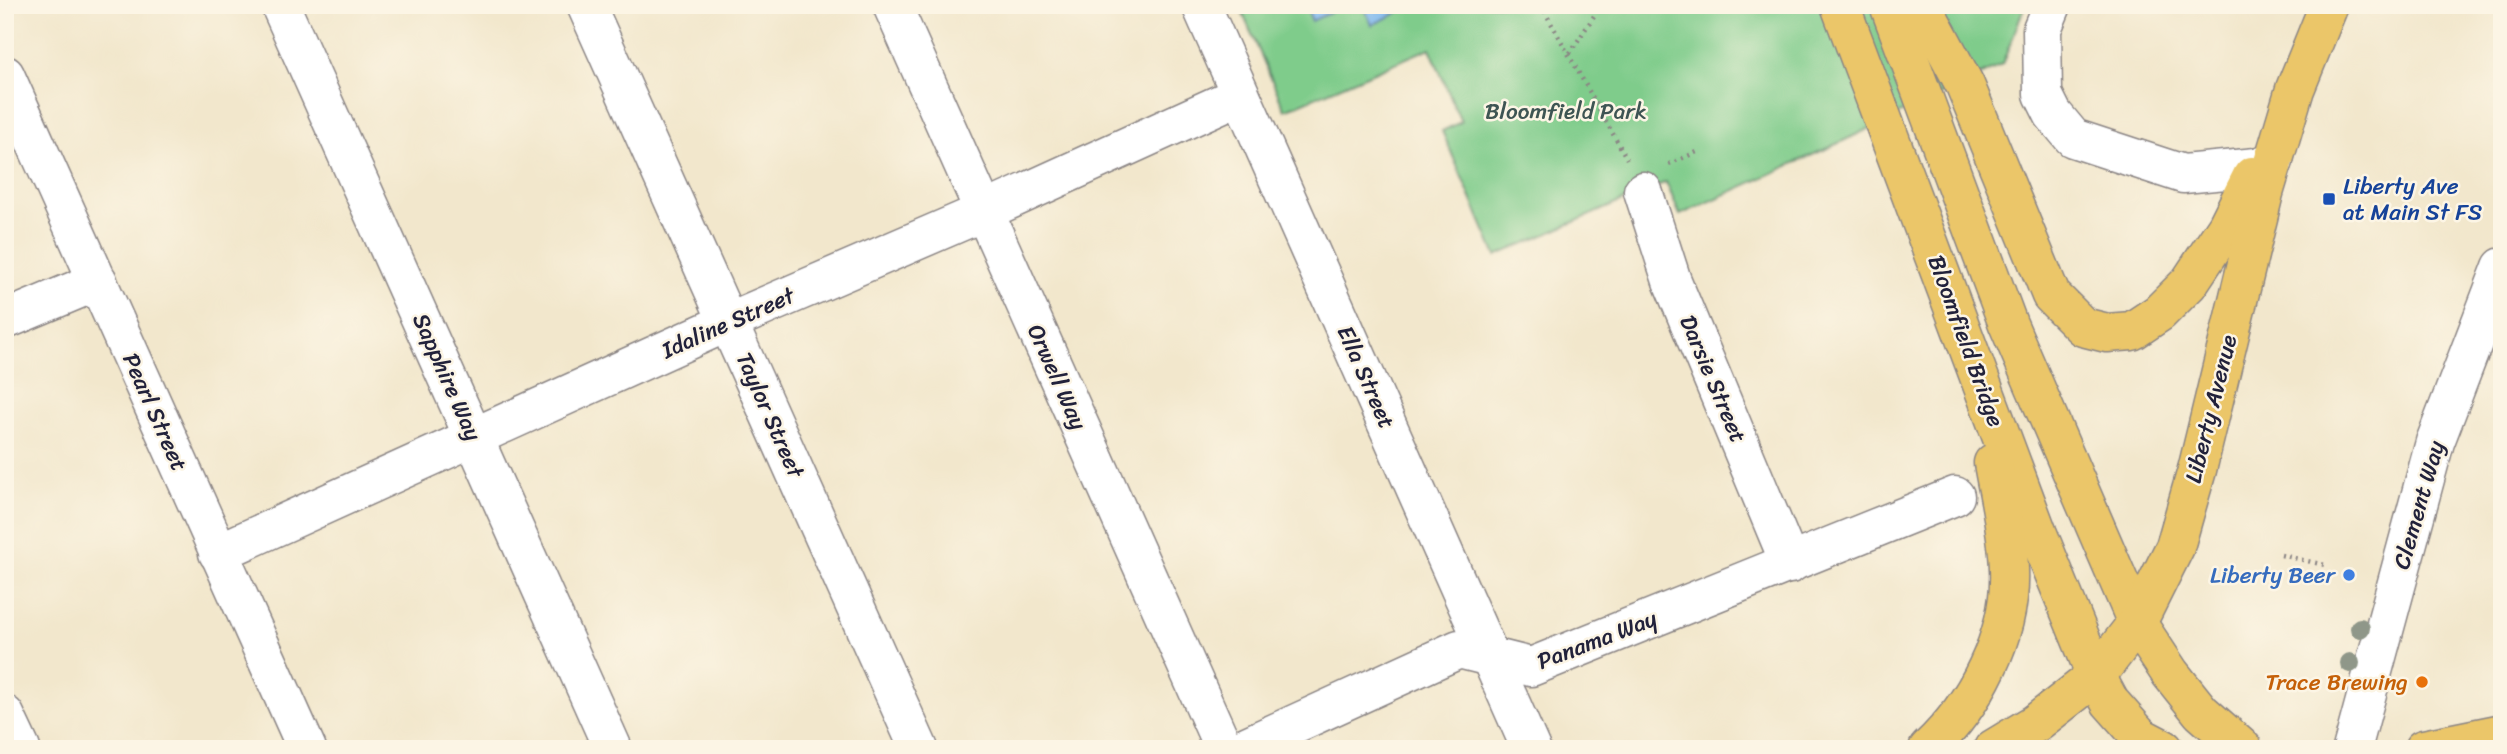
<svg xmlns="http://www.w3.org/2000/svg" width="2507" height="754" font-family="Sriracha,sans-serif">
	<rect width="100%" height="100%" fill="#fcf5e5"/>
	<filter id="ink" filterUnits="userSpaceOnUse"><feTurbulence type="fractalNoise" baseFrequency=".0143" numOctaves="2"/><feDisplacementMap in="SourceGraphic" scale="14" xChannelSelector="R" yChannelSelector="G"/><feConvolveMatrix kernelMatrix="1 2 1 2 8 2 1 2 1" color-interpolation-filters="sRGB"/></filter>
	<filter id="wash" filterUnits="userSpaceOnUse"><feTurbulence type="fractalNoise" baseFrequency=".00686" numOctaves="4" result="noise"/><feDisplacementMap in="SourceGraphic" scale="28" xChannelSelector="R" yChannelSelector="G"/><feGaussianBlur stdDeviation="1.57" result="paint"/><feColorMatrix in="noise" values="0 0 0 0 0 0 0 0 0 0 0 0 0 0 0 0 0 1.4 0 .05"/><feComposite in="paint" operator="in"/></filter>
	<g filter="url(#wash)">
		<rect width="100%" height="100%" fill="#f2e7cc"/>
		<path fill="#7fcc8b" stroke="#507763" stroke-width="2" d="M 1239,5 L 2025,5 L 2002,65 L 1841,142 L 1680,215 L 1666,182 L 1496,256 L 1442,131 L 1461,122 L 1430,48 L 1285,110 Z"/>
		<g fill="#7cb8ee" stroke="#4f6d94" stroke-width="2">
			<path d="M 1305,5 L 1346,5 L 1312,21 Z"/>
			<path d="M 1363,5 L 1414,5 L 1372,25 Z"/>
		</g>
	</g>
	<g filter="url(#ink)">
		<g fill="none" stroke-linecap="round" stroke-linejoin="round">
			<g stroke="#8a8484" stroke-width="41">
				<g id="minor">
					<path d="M 280,5 L 613,749"/>
					<path d="M 586,5 L 919,749"/>
					<path d="M 892,5 L 1224,749"/>
					<path d="M 1201,5 L 1531,749"/>
					<path d="M 2052,5 L 2042,29 L 2043,94 L 2053,114 L 2073,138 L 2183,174 L 2257,167 L 2274,161"/>
					<path d="M 5,75 L 307,749"/>
					<path d="M 1643,191 L 1672,281 L 1790,564"/>
					<path d="M 5,320 L 98,281"/>
					<path d="M 218,553 L 728,322 L 983,212 L 1240,95"/>
					<path d="M 5,715 L 21,749"/>
					<path d="M 1240,749 L 1459,649 L 1531,667 L 1955,496"/>
					<path d="M 2352,749 L 2435,442 L 2502,267"/>
				</g>
			</g>
			<g stroke="#8a8484" stroke-width="41">
				<g id="major">
					<path d="M 1840,5 L 2038,534 L 2096,676 L 2110,702 L 2141,737 L 2164,749"/>
					<path d="M 1889,5 L 2008,324 L 2137,623 L 2170,673 L 2201,712 L 2243,749"/>
					<path d="M 1922,5 L 1965,85 L 2051,295 L 2083,327 L 2107,333 L 2132,331 L 2159,313 L 2189,283 L 2227,226 L 2252,176"/>
					<path d="M 1928,749 C 1975,705 2012,635 2009,569 C 2008,533 1999,498 1993,463"/>
					<path d="M 1993,749 L 2036,723 L 2096,676 L 2137,623 L 2175,547 L 2197,470 L 2264,193 L 2295,89 L 2329,5"/>
					<path d="M 2423,749 L 2502,733"/>
				</g>
			</g>
			<g stroke="#8a8484" stroke-width="4.5" stroke-dasharray="2 5" stroke-linecap="butt">
				<path d="M 1541,5 L 1627,159"/>
				<path d="M 1570,53 L 1601,5"/>
				<path d="M 1669,164 L 1697,152"/>
				<path d="M 2281,555 L 2325,565"/>
			</g>
			<use href="#minor" stroke="#fff" stroke-width="38"/>
			<use href="#major" stroke="#ebc669" stroke-width="38"/>
		</g>
		<g fill="#8f9789">
			<circle cx="2360" cy="628" r="10"/>
			<circle cx="2350" cy="663" r="10"/>
		</g>
	</g>
	<rect fill="#1a4fb4" stroke="#fcf5e5" stroke-width="2.5" x="2322" y="192" width="14" height="14" rx="3.5"/>
	<circle fill="#3f7fe0" stroke="#fcf5e5" stroke-width="2.5" cx="2349" cy="575" r="7"/>
	<circle fill="#e8710a" stroke="#fcf5e5" stroke-width="2.5" cx="2422" cy="682" r="7"/>
	<g text-anchor="middle" dominant-baseline="central" stroke-width="5" stroke-linejoin="round" paint-order="stroke">
		<g font-size="23" fill="#3e5553" stroke="#fcf5e5">
			<text x="1566" y="111">Bloomfield Park</text>
		</g>
		<g font-size="23" fill="#164399" stroke="#fcf5e5" text-anchor="start">
			<text x="2343" y="186">Liberty Ave<tspan x="2343" dy="26">at Main St FS</tspan></text>
		</g>
		<g font-size="23" fill="#22223b" stroke="#fcf5e5">
			<text transform="translate(728 323) rotate(-24)">Idaline Street</text>
			<text transform="translate(1966 341) rotate(70)">Bloomfield Bridge</text>
			<text transform="translate(447 377) rotate(66)">Sapphire Way</text>
			<text transform="translate(1057 377) rotate(66)">Orwell Way</text>
			<text transform="translate(1366 377) rotate(66)">Ella Street</text>
			<text transform="translate(1713 379) rotate(67)">Darsie Street</text>
			<text transform="translate(2211 409) rotate(-76)">Liberty Avenue</text>
			<text transform="translate(155 412) rotate(66)">Pearl Street</text>
			<text transform="translate(770 415) rotate(66)">Taylor Street</text>
			<text transform="translate(2419 505) rotate(-74)">Clement Way</text>
			<text transform="translate(1597 640) rotate(-21)">Panama Way</text>
		</g>
		<g font-size="23" fill="#366cbe" stroke="#fcf5e5" text-anchor="end">
			<text x="2335" y="575">Liberty Beer</text>
		</g>
		<g font-size="23" fill="#c56008" stroke="#fcf5e5" text-anchor="end">
			<text x="2408" y="682">Trace Brewing</text>
		</g>
	</g>
	<rect width="2507" height="754" fill="none" stroke="#fcf5e5" stroke-width="28"/>
</svg>
